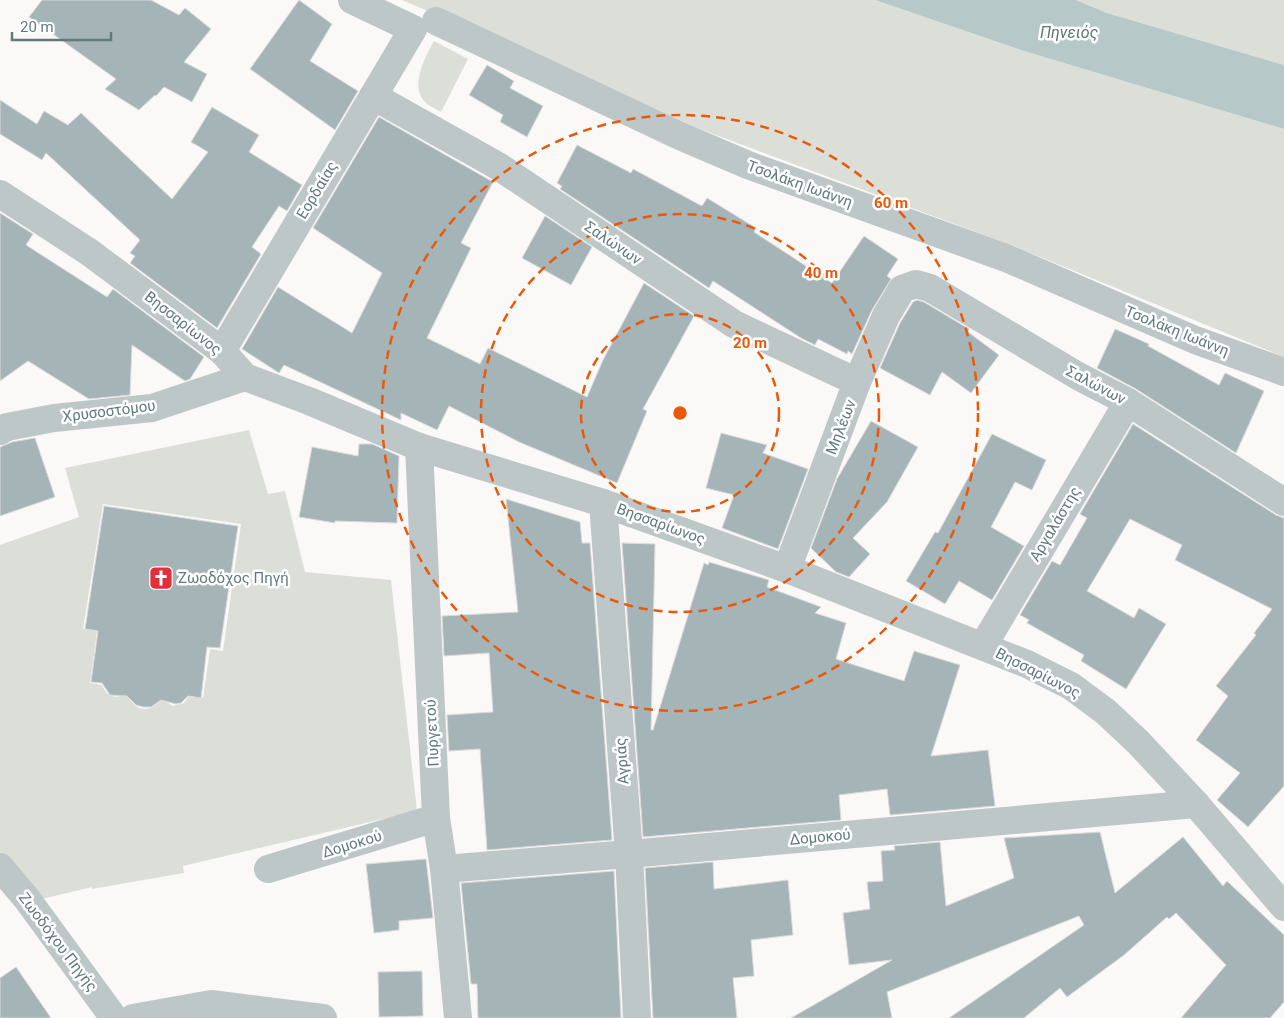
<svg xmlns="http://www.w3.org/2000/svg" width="1284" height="1018" font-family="Roboto,sans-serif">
	<rect width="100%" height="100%" fill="#faf9f8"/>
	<g fill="#dcdfd7" fill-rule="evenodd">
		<path d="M 402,0 L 875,0 L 1024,51 L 1284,129 L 1284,357 L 1011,245 L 697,128 L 590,80 Z"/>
		<path d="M 1076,0 L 1284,0 L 1284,65 L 1107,13 Z"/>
		<path d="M 434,41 L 468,59 L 441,112 C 436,109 431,107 427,104 C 408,88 425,57 434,41 Z"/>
		<path d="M 249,430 L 268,494 L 285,491 L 305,572 L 391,580 L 417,811 L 183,866 L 184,873 L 92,889 L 92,887 L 38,900 L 0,852 L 0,545 L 79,517 L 65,468 ZM 103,504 L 241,524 L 223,651 L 210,649 L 203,698 L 188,697 L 184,703 L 173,706 L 162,699 C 149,714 136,712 126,694 C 115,700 106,696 102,685 L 90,683 L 97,631 L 83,629 Z"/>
	</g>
	<path fill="#b6c8c8" d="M 875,0 L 1076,0 L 1107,13 L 1284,65 L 1284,129 L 1024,51 Z"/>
	<g fill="#a5b4b6" stroke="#dcdbda">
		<path d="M 42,0 L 151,0 L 179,15 L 185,8 L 211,29 L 184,62 L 207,74 L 192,102 L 164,87 L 156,96 L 155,95 L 139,110 L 105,89 L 116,79 L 29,17 Z"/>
		<path d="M 299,0 L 332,24 L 310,61 L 358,91 L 335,130 L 250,69 Z"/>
		<path d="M 487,65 L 514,81 L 510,88 L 543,106 L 527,137 L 500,122 L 503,115 L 469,95 Z"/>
		<path d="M 0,100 L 37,124 L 44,111 L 68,125 L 81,113 L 172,199 L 208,152 L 191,142 L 212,107 L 259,135 L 249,152 L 302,185 L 287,211 L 279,206 L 252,247 L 261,254 L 217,328 L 130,263 L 135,256 L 130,253 L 140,240 L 46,153 L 42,160 L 0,134 Z"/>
		<path d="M 379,117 L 493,182 L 461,243 L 471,248 L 427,338 L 480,364 L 488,348 L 587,397 L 603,360 L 644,283 L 694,316 L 643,409 L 647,411 L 617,483 L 519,442 L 449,406 L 437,430 L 401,413 L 401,420 L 284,365 L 279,373 L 242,349 L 278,287 L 352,333 L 382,273 L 313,228 Z"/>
		<path d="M 577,145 L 631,173 L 633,169 L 702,206 L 707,198 L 756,228 L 754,232 L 832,283 L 864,236 L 898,259 L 887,276 L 891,279 L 872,310 L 852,354 L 848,351 L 847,354 L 818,339 L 815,345 L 801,338 L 713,281 L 709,288 L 560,189 L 562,186 L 557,183 Z"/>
		<path d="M 0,213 L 33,234 L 26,245 L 107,297 L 113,289 L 204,357 L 190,379 L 185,381 L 132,345 L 130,395 L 89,399 L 28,361 L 0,381 Z"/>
		<path d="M 545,216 L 592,247 L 571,285 L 522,258 Z"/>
		<path d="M 917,300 L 924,302 L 969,329 L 968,332 L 999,355 L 971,393 L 942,372 L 930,395 L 880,368 L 900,323 L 913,302 Z"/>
		<path d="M 1115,329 L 1149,344 L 1148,346 L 1219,385 L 1225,373 L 1264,391 L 1236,453 L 1136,389 L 1097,368 Z"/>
		<path d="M 871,421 L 918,447 L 887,502 L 853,538 L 870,554 L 849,577 L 836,572 L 811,548 L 837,479 Z"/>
		<path d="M 1133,424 L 1276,515 L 1284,518 L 1284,786 L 1248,827 L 1217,800 L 1240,773 L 1196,740 L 1228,696 L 1216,686 L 1256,635 L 1254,633 L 1272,609 L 1175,560 L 1182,545 L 1130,519 L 1087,591 L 1134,618 L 1139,608 L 1166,624 L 1126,689 L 1081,661 L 1084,655 L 1027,623 L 1029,620 L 1020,615 L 1052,561 L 1060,565 L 1087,518 L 1080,514 Z"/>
		<path d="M 721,433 L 767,445 L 763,453 L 808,469 L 778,549 L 722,528 L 734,495 L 706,488 Z"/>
		<path d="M 992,434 L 1046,460 L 1032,490 L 1015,482 L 991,527 L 1024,546 L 992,600 L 959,581 L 945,604 L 906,581 L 935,532 L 938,533 Z"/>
		<path d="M 35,438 L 55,497 L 0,516 L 0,447 L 12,442 Z"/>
		<path d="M 359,444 L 372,444 L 399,456 L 397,523 L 335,521 L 335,523 L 299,517 L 312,447 L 358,456 Z"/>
		<path d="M 506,499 L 580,522 L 582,543 L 590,543 L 612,840 L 487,850 L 480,749 L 449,751 L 447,715 L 493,712 L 489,653 L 444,656 L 442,616 L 518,612 Z"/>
		<path d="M 104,506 L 238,526 L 220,648 L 207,647 L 201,698 L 188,696 L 181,703 L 176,704 L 161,700 L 151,707 L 143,707 L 136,705 L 127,696 L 110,695 L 102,683 L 91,682 L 98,631 L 85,629 Z"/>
		<path d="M 622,543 L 655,544 L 651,730 L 653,730 L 704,563 L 708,565 L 709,562 L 769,580 L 767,587 L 821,607 L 815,613 L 846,623 L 836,659 L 904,681 L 914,651 L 960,665 L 931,756 L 988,750 L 995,806 L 890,815 L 887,789 L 839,795 L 841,820 L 643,837 Z"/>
		<path d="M 1100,832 L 1115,893 L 1183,837 L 1223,886 L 1227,881 L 1284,935 L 1284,1002 L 1270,1018 L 1181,1018 L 1226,965 L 1176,913 L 1169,919 L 1167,917 L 1124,955 L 1067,997 L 1060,988 L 1024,1018 L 949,1018 L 1084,925 L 1079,916 L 887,992 L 892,1018 L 791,1018 L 892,960 L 849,965 L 843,913 L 870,909 L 867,882 L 883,881 L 881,851 L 895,850 L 894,846 L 940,842 L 946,906 L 1014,878 L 1004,838 Z"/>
		<path d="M 426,859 L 433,918 L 399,921 L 399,930 L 374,933 L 366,864 Z"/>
		<path d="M 713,862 L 714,889 L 788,880 L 793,935 L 751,940 L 754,976 L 733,978 L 737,1018 L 653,1018 L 645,868 Z"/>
		<path d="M 614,871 L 621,1018 L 478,1018 L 477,984 L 471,984 L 461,883 Z"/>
		<path d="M 16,967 L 51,1018 L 0,1018 L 0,978 Z"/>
		<path d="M 422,971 L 423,1016 L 379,1017 L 378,972 Z"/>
	</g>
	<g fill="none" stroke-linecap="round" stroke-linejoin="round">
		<g stroke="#bec7c8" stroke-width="28">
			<path d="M 436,21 L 680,136 L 748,165 L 1006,258 L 1195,340 L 1284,372"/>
			<path d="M 373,96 L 498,166 L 734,324 L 857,382"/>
			<path d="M 0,194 L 89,252 L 222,351 L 245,377 L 309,401 L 419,447 L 603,503 L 787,569 L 1027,664 L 1071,686 L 1106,712 L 1138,742 L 1196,804 L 1284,907"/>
			<path d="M 222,351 L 413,29 L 352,0"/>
			<path d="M 0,431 L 7,427 L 54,418 L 152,408 L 245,377"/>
			<path d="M 419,447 L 436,818 L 444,869 L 458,1018"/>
			<path d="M 603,503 L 629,854 L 637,1018"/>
			<path d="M 787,569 L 857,382 L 886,316 L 902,289 L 916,284 L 930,288 L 1078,376 L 1128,402 L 1284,502"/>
			<path d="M 983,646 L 1128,402"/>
			<path d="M 0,867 L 27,899 L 114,1018"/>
			<path d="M 268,869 L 436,818"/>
			<path d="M 444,869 L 629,854 L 1196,804"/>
			<path d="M 133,1018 L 211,1004 L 323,1018"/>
		</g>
	</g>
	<g fill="none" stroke="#e8590c" stroke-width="2.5" stroke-dasharray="9 6">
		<circle cx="680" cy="413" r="99"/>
		<circle cx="680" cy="413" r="199"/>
		<circle cx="680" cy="413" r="298"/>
	</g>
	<defs>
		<g id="church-square" transform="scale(1.25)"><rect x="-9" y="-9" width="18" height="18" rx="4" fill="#e42e3b" stroke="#fff"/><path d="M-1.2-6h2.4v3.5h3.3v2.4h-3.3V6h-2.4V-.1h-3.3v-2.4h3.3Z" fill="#fff"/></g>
	</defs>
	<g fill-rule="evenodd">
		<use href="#church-square" x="161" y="578"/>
	</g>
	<g text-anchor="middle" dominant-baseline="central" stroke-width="5" stroke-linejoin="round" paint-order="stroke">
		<g font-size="15" fill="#60797d" stroke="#fff">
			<text transform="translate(800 184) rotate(20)">Τσολάκη Ιωάννη</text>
			<text transform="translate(317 190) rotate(-59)">Εορδαίας</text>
			<text transform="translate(613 243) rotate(34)">Σαλώνων</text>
			<text transform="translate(183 323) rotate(38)">Βησσαρίωνος</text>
			<text transform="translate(1177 331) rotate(22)">Τσολάκη Ιωάννη</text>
			<text transform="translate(1096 385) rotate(28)">Σαλώνων</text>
			<text transform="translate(109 411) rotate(-7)">Χρυσοστόμου</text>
			<text transform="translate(841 427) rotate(-69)">Μηλέων</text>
			<text transform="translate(661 524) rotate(20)">Βησσαρίωνος</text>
			<text transform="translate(1055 524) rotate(-59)">Αργαλάστης</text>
			<text transform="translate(1038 673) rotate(27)">Βησσαρίωνος</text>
			<text transform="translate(432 733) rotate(-93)">Πυργετού</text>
			<text transform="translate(622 761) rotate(-94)">Αγριάς</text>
			<text transform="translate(820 837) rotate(-5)">Δομοκού</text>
			<text transform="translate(352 844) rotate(-17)">Δομοκού</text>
			<text transform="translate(58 942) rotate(53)">Ζωοδόχου Πηγής</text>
		</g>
		<g font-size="15" fill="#60797d" stroke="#fff" text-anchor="start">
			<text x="178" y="578">Ζωοδόχος Πηγή</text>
		</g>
		<g font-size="16" font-style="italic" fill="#5a7574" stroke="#fff">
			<text x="1069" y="32">Πηνειός</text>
		</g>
	</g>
	<circle cx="680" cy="413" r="8" fill="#e8590c" stroke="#fff" stroke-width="2.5"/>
	<g font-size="15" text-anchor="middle" font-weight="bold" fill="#e8590c" stroke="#fff" stroke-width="5" stroke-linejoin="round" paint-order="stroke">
		<text x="891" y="208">60 m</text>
		<text x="821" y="278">40 m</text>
		<text x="750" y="348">20 m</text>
	</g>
	<path d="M12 32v8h99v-8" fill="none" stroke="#60797d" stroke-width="2.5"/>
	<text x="20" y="32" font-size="15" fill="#60797d" stroke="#ffffff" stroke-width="4" paint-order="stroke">20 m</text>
</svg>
